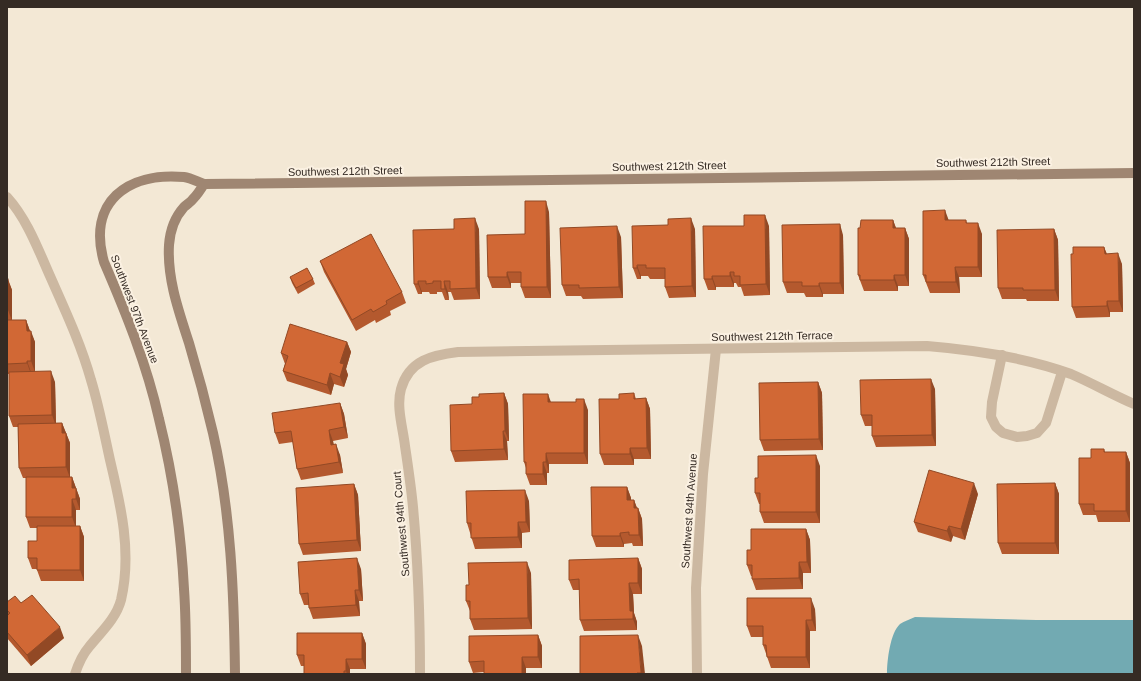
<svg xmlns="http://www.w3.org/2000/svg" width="1141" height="681" font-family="Arial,sans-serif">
	<rect width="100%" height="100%" fill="#f3e8d5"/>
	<path fill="#72aab2" d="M 915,617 L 1036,620 L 1134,620 L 1134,674 L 887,674 C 887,661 890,633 900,624 C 904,621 911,619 915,617 Z"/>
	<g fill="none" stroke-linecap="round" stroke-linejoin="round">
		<g stroke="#ccb8a1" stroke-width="10">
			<path d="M 7,197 C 27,219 38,249 50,276 C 65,310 81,344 91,380 C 99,406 104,433 110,460 C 121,506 132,553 121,600 C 116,619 100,633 89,647 C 82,655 78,665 75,674"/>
			<path d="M 1002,355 L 992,402 L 991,417 L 996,427 L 1003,433 L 1017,437 L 1027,436 L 1037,433 L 1046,423 L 1062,372"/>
			<path d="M 420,674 C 420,618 418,562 413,507 C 411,486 408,466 405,446 C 403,428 396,407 401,389 C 409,360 433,355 458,352 L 927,346 C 976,350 1024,357 1071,374 C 1092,383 1113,395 1134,404"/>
			<path d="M 697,674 L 696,588 L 698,555 L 703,474 L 716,349"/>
		</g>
		<g stroke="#9f8672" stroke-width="10">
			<path d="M 204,184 C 201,189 197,195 193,199 C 191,202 187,204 184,207 C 175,217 170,231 169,245 C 167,279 179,312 189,343 C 198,373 206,403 213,433 C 231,512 234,593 235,674"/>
			<path d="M 186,674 C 186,646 186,617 184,589 C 181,532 173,475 159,419 C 147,365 126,313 104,262 C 87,202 127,172 184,177 C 191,178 198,182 204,184 L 1134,173"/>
		</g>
	</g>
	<g fill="#b4592e">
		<path d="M 549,212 L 551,298 L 525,298 L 521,287 L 521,283 L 511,283 L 511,288 L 492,288 L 488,277 L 525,234 Z"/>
		<path d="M 893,220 L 896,228 L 905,228 L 909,239 L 909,286 L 898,286 L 898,291 L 864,291 L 858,275 L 860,228 Z"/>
		<path d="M 948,220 L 966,220 L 967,223 L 982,234 L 982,277 L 959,277 L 960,293 L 930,293 L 923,275 Z"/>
		<path d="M 769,226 L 770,295 L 744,296 L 741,287 L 738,287 L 736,283 L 734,283 L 734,287 L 716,287 L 716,290 L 708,290 L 704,279 Z"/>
		<path d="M 479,229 L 480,299 L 454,300 L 451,292 L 448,292 L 449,300 L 445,300 L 442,292 L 437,292 L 437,294 L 430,294 L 429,292 L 422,292 L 422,294 L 418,294 L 414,284 Z"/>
		<path d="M 695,229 L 696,297 L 669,298 L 665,287 L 665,279 L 650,279 L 648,276 L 641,276 L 641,279 L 637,279 L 633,268 Z"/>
		<path d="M 1054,229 L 1058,240 L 1059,301 L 1027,301 L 1026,299 L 1002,299 L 998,288 Z"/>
		<path d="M 843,235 L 844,294 L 823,294 L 823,297 L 806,297 L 804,293 L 787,293 L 783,282 Z"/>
		<path d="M 621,237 L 623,298 L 583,299 L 581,296 L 566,296 L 562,285 Z"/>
		<path d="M 1104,247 L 1107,254 L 1122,264 L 1123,312 L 1110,312 L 1110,317 L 1076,318 L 1072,307 Z"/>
		<path d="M 320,261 L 402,292 L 406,303 L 390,311 L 391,315 L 376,323 L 375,320 L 356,331 L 324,272 Z"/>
		<path d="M 290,277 L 313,279 L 315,284 L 298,294 L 292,283 Z"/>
		<path d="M 7,278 L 12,290 L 12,320 L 26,320 L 30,331 L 35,342 L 35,372 L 55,382 L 56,423 L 62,423 L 70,443 L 70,477 L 72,477 L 80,499 L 80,510 L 76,510 L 76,526 L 80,526 L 84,537 L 84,581 L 41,581 L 37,570 L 37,569 L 32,569 L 28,558 L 37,541 L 37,528 L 30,528 L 26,517 L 26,478 L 23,478 L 19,468 L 18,427 L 13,427 L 9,416 L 9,374 L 7,374 Z"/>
		<path d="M 347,342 L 351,352 L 346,369 L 348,375 L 344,387 L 334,384 L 331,395 L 287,381 L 283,371 L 285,364 L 281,353 Z"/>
		<path d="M 818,382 L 822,393 L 823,450 L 764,451 L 760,440 Z"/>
		<path d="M 935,389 L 936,446 L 876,447 L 872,436 L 872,426 L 865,426 L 861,415 Z"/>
		<path d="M 504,393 L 508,404 L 509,441 L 507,441 L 508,460 L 455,462 L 451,451 L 479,397 Z"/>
		<path d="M 634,393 L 636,399 L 646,398 L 650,409 L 651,459 L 634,459 L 634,465 L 604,465 L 600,454 L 619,399 Z"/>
		<path d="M 551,402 L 588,410 L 588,464 L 549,464 L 549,473 L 547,473 L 547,485 L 530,485 L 526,474 L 526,468 L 524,462 Z"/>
		<path d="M 340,403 L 344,414 L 348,438 L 333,441 L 334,445 L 340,455 L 343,473 L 301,480 L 297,469 L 293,442 L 279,444 L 275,433 Z"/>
		<path d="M 1104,449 L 1105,452 L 1126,452 L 1130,463 L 1130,522 L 1098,522 L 1096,515 L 1083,515 L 1079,504 L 1091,458 Z"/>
		<path d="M 820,466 L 820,523 L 764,523 L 760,512 L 760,504 L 759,504 L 755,493 Z"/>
		<path d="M 1055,483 L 1059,494 L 1059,554 L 1002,554 L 998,543 Z"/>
		<path d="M 354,484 L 358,495 L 361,551 L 303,555 L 299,544 Z"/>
		<path d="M 627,487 L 631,498 L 631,500 L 634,500 L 637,508 L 638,508 L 642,519 L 643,546 L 633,546 L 632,543 L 624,544 L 624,547 L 596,547 L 592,536 Z"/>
		<path d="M 978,494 L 965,540 L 953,536 L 951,542 L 918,532 L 914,522 Z"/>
		<path d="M 529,501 L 530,532 L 522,533 L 522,548 L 475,549 L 467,523 Z"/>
		<path d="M 806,529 L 810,540 L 811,573 L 803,573 L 803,589 L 756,590 L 752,579 L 752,576 L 751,576 L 747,565 L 751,550 Z"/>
		<path d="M 638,558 L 642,569 L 642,594 L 633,594 L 634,613 L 637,622 L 637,630 L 584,631 L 580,620 L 580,590 L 573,590 L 569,580 Z"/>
		<path d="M 361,569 L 363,601 L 359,601 L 360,616 L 313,619 L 309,608 L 309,605 L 304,605 L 300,594 Z"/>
		<path d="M 531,573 L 532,629 L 474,630 L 470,619 L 470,611 L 466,601 L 469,585 Z"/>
		<path d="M 7,602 L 21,603 L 64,638 L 31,666 L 7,638 Z"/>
		<path d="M 815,609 L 816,631 L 810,631 L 810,668 L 771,668 L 763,645 L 763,637 L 751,637 L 747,626 Z"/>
		<path d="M 362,633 L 366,644 L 366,669 L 350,669 L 350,674 L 304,674 L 304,666 L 301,666 L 297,655 Z"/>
		<path d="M 538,635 L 542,646 L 542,668 L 526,668 L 526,674 L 484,674 L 484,672 L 473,673 L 469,662 Z"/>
	</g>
	<g fill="#924925">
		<path d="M 546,201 L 549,212 L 551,298 L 547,287 Z"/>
		<path d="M 945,210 L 949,221 L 945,220 Z"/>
		<path d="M 765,215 L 769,226 L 770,295 L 766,284 Z"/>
		<path d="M 475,218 L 479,229 L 480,299 L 476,288 Z"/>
		<path d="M 691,218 L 695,229 L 696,297 L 692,286 Z"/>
		<path d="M 893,220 L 897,231 L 893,228 Z"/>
		<path d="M 978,223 L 982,234 L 982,277 L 978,267 Z"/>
		<path d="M 840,224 L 843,235 L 844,294 L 840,283 Z"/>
		<path d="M 617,226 L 621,237 L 623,298 L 619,287 Z"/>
		<path d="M 905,228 L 909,239 L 909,286 L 905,275 Z"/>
		<path d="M 1054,229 L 1058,240 L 1059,301 L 1055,290 Z"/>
		<path d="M 1104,247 L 1108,258 L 1105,254 Z"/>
		<path d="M 1118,253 L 1122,264 L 1123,312 L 1119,301 Z"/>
		<path d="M 637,265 L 641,276 L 641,279 L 637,268 Z"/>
		<path d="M 955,267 L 959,277 L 960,293 L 956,282 Z"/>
		<path d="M 507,272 L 511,283 L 511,288 L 507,277 Z"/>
		<path d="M 730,272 L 734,283 L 734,287 L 730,276 Z"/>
		<path d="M 894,275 L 898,286 L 898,291 L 894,280 Z"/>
		<path d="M 712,276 L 716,287 L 716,290 L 712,279 Z"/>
		<path d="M 8,279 L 12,290 L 12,321 L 8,310 Z"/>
		<path d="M 418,281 L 422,292 L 422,294 L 418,284 Z"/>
		<path d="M 444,281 L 448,292 L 449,300 L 445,289 Z"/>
		<path d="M 819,283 L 823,294 L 823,297 L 819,286 Z"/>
		<path d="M 1107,301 L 1110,312 L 1110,317 L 1107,306 Z"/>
		<path d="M 26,320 L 30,331 L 27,331 Z"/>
		<path d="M 31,331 L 35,342 L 35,372 L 31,361 Z"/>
		<path d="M 347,342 L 351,352 L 346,369 L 348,375 L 344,387 L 340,377 L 340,363 Z"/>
		<path d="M 27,361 L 31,372 L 31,374 L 27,363 Z"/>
		<path d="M 51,371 L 55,382 L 56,426 L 52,415 Z"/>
		<path d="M 330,373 L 334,384 L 331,395 L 327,385 Z"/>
		<path d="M 931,379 L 935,389 L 936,446 L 932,435 Z"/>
		<path d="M 818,382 L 822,393 L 823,450 L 819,439 Z"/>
		<path d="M 504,393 L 508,404 L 509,441 L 505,431 Z"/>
		<path d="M 548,394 L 552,405 L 548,402 Z"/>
		<path d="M 646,398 L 650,409 L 651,459 L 647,448 Z"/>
		<path d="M 584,399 L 588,410 L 588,464 L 584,453 Z"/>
		<path d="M 340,403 L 344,414 L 348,438 L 344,427 Z"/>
		<path d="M 62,423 L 70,443 L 70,478 L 66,467 L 62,433 Z"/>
		<path d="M 329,430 L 333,441 L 335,456 L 331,445 Z"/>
		<path d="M 503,431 L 507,441 L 508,460 L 504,449 Z"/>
		<path d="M 336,444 L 340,455 L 343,473 L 339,462 Z"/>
		<path d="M 630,448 L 634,459 L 634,465 L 630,454 Z"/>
		<path d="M 1126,452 L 1130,463 L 1130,522 L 1126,511 Z"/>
		<path d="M 546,453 L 549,464 L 549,473 L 546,462 Z"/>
		<path d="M 816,455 L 820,466 L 820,523 L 816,512 Z"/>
		<path d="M 543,462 L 547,473 L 547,485 L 543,474 Z"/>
		<path d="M 72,477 L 80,499 L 80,510 L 72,488 Z"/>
		<path d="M 974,483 L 978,494 L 965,540 L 961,529 Z"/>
		<path d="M 1055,483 L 1059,494 L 1059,554 L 1055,543 Z"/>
		<path d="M 354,484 L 358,495 L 361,551 L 357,540 Z"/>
		<path d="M 627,487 L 631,498 L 631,511 L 627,500 Z"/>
		<path d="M 525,490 L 529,501 L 530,532 L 526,522 Z"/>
		<path d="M 72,499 L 76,510 L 76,528 L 72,517 Z"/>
		<path d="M 634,500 L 638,511 L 634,508 Z"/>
		<path d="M 638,508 L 642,519 L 643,546 L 639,535 Z"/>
		<path d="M 518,522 L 522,533 L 522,548 L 518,537 Z"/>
		<path d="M 80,526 L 84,537 L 84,581 L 80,570 Z"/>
		<path d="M 949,526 L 953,536 L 951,542 L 947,531 Z"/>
		<path d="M 806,529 L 810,540 L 811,573 L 807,562 Z"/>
		<path d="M 620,533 L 624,544 L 624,547 L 620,536 Z"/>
		<path d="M 357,558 L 361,569 L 363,601 L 359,590 Z"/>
		<path d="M 638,558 L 642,569 L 642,594 L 638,583 Z"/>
		<path d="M 527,562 L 531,573 L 532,629 L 528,618 Z"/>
		<path d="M 799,562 L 803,573 L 803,589 L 799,578 Z"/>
		<path d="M 629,583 L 633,594 L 634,613 L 637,622 L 637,630 L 630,611 Z"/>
		<path d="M 355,590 L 359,601 L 360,616 L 356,605 Z"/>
		<path d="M 811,598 L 815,609 L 816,631 L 812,620 Z"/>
		<path d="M 806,620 L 810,631 L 810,668 L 806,657 Z"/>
		<path d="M 60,627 L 64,638 L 31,666 L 27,655 Z"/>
		<path d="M 362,633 L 366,644 L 366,669 L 362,659 Z"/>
		<path d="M 538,635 L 542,646 L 542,668 L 538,657 Z"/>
		<path d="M 638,635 L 642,646 L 645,674 L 642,674 L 641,673 Z"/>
		<path d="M 522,657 L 526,668 L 526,674 L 522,674 Z"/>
		<path d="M 346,659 L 350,669 L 350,674 L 347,674 L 346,671 Z"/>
	</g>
	<g fill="#d16835" stroke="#924925">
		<path d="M 525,201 L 546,201 L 547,287 L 521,287 L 521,272 L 507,272 L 507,277 L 488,277 L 487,235 L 525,234 Z"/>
		<path d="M 945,210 L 945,220 L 966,220 L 966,223 L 978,223 L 978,267 L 955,267 L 956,282 L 926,282 L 926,275 L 923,275 L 923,211 Z"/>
		<path d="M 744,215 L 765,215 L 766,284 L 740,285 L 740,276 L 734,276 L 734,272 L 730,272 L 730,276 L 712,276 L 712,279 L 704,279 L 703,226 L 744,226 Z"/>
		<path d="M 475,218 L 476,288 L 450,289 L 450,281 L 444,281 L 445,289 L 441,289 L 441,281 L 433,281 L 433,283 L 426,284 L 426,281 L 418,281 L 418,284 L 414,284 L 413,230 L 454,229 L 454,219 Z"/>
		<path d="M 691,218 L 692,286 L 665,287 L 665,268 L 646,268 L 646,265 L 637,265 L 637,268 L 633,268 L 632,226 L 668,225 L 668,219 Z"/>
		<path d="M 861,220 L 893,220 L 893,228 L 905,228 L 905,275 L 894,275 L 894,280 L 860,280 L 860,275 L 858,275 L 858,228 L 860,228 Z"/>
		<path d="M 840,224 L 840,283 L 819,283 L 819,286 L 802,286 L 802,282 L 783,282 L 782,225 Z"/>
		<path d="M 617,226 L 619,287 L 579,288 L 579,285 L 562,285 L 560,228 Z"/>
		<path d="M 1054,229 L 1055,290 L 1023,290 L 1023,288 L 998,288 L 997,230 Z"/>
		<path d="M 371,234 L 402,292 L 386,301 L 387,304 L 373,312 L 371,309 L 352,320 L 320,261 Z"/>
		<path d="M 1073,247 L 1104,247 L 1105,254 L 1118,253 L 1119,301 L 1107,301 L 1107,306 L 1072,307 L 1071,254 L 1073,254 Z"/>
		<path d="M 307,268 L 313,279 L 296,288 L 290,277 Z"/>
		<rect x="7" y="279" width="1" height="31"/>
		<path d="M 7,320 L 26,320 L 27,331 L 31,331 L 31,361 L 27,361 L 27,363 L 7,364 Z"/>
		<path d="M 290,324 L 347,342 L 340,363 L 344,364 L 340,377 L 330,373 L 327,385 L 283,371 L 288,356 L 281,353 Z"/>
		<path d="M 51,371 L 52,415 L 9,416 L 9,372 Z"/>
		<path d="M 931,379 L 932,435 L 872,436 L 872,415 L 861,415 L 860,380 Z"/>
		<path d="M 818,382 L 819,439 L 760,440 L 759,383 Z"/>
		<path d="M 504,393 L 505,431 L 503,431 L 504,449 L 451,451 L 450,405 L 472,404 L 472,397 L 479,397 L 479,394 Z"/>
		<path d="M 634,393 L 634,399 L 646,398 L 647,448 L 630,448 L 630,454 L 600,454 L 599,399 L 619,399 L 619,394 Z"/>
		<path d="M 523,394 L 548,394 L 548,402 L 576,402 L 576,399 L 584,399 L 584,453 L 546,453 L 546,462 L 543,462 L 543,474 L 526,474 L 526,462 L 524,462 Z"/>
		<path d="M 340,403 L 344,427 L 329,430 L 331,445 L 336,444 L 339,462 L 297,469 L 291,431 L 275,433 L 272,413 Z"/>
		<path d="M 62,423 L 62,433 L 66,433 L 66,467 L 19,468 L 18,424 Z"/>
		<path d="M 1091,449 L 1104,449 L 1104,452 L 1126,452 L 1126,511 L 1094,511 L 1094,504 L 1079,504 L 1079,458 L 1091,458 Z"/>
		<path d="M 816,455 L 816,512 L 760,512 L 760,493 L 755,493 L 755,478 L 758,478 L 758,456 Z"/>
		<path d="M 929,470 L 974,483 L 961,529 L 949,526 L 947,531 L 914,522 Z"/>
		<path d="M 26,477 L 72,477 L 72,488 L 76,488 L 76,499 L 72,499 L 72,517 L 26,517 Z"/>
		<path d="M 1055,483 L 1055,543 L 998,543 L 997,484 Z"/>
		<path d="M 354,484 L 357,540 L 299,544 L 296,488 Z"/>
		<path d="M 591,487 L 627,487 L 627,500 L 634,500 L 634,508 L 638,508 L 639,535 L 629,535 L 629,532 L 620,533 L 620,536 L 592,536 Z"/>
		<path d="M 525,490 L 526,522 L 518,522 L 518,537 L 471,538 L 471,523 L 467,523 L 466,491 Z"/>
		<path d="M 37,526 L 80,526 L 80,570 L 37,570 L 37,558 L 28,558 L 28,541 L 37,541 Z"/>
		<path d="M 751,529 L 806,529 L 807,562 L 799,562 L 799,578 L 752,579 L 752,565 L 747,565 L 747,550 L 751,550 Z"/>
		<path d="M 357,558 L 359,590 L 355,590 L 356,605 L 309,608 L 308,593 L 300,594 L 298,562 Z"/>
		<path d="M 638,558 L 638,583 L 629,583 L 630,611 L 633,611 L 633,619 L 580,620 L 579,579 L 569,580 L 569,560 Z"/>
		<path d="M 527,562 L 528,618 L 470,619 L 470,601 L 466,601 L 466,585 L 469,585 L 468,563 Z"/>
		<path d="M 32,595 L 60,627 L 27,655 L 7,632 L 7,616 L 10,613 L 7,610 L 7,602 L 15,596 L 21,603 Z"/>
		<path d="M 747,598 L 811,598 L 812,620 L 806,620 L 806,657 L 767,657 L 766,645 L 763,645 L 763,626 L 747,626 Z"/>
		<path d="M 297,633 L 362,633 L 362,659 L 346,659 L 346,671 L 344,671 L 344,674 L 304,674 L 304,655 L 297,655 Z"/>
		<path d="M 538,635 L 538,657 L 522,657 L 522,674 L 484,674 L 484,661 L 469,662 L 469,636 Z"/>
		<path d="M 638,635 L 641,673 L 637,673 L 637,674 L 580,674 L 580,636 Z"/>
	</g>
	<g text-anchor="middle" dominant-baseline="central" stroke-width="4" stroke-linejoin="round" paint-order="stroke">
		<g font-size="11" fill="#352b24" stroke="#fbf1e2">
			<text transform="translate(993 162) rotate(-1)">Southwest 212th Street</text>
			<text transform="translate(669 166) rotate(-1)">Southwest 212th Street</text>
			<text transform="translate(345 171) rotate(-1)">Southwest 212th Street</text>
			<text transform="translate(135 309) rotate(69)">Southwest 97th Avenue</text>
			<text transform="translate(772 336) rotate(-1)">Southwest 212th Terrace</text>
			<text transform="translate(689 511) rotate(-86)">Southwest 94th Avenue</text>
			<text transform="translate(401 524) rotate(-95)">Southwest 94th Court</text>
		</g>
	</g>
	<rect width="1141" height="681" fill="none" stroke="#352b24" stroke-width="16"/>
</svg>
